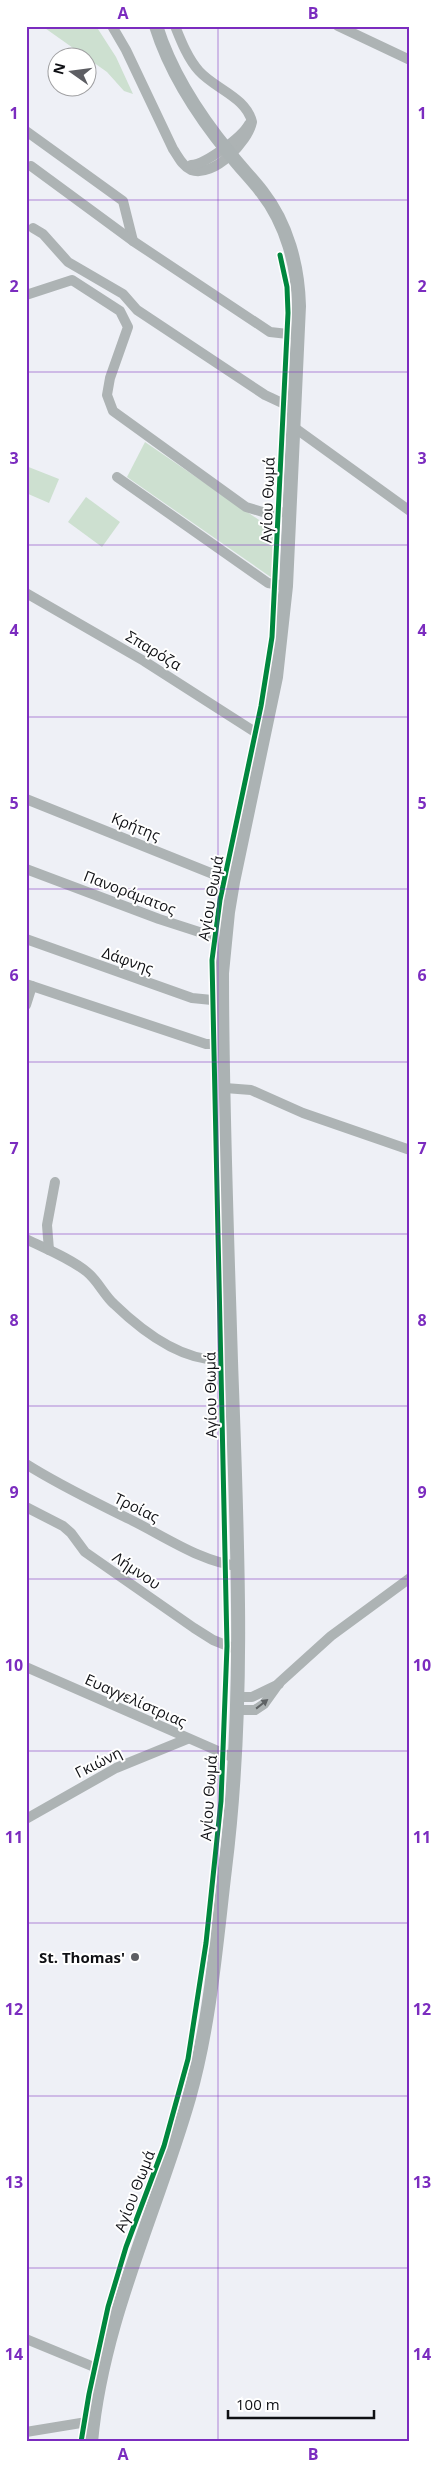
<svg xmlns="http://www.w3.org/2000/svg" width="436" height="2468" font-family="'Open Sans',sans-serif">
	<rect width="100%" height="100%" fill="#eef0f6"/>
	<g fill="#cde0d0">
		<path d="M 42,26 L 96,26 L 116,57 L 133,94 L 124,91 L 107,72 Z"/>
		<path d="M 145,442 L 275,531 L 272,578 L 127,477 Z"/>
		<path d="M 26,466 L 59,479 L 49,503 L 26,493 Z"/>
		<path d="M 86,497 L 120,522 L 102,547 L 68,522 Z"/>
	</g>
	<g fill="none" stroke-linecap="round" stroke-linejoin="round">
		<g stroke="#adb3b4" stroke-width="10">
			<path d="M 112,26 L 126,50 L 173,149 C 178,156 182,166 191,170 C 214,178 248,142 252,122 C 246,97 215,89 199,71 C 188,59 181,41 175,26"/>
			<path d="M 338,26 L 410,60"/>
			<path d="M 26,131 L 123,201 L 133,241"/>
			<path d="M 191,165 C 206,164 242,137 249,124"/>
			<path d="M 31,166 L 133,241 L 270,332 L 297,335"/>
			<path d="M 33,228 L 43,234 L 68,262 L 123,294 L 137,310 L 265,395 L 295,409"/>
			<path d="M 26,295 L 72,280 L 120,311 L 128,327 L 110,378 L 107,395 L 113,411 L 246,507 L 266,513 L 289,512"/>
			<path d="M 295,428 L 410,511"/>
			<path d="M 117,477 L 268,583 L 286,586"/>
			<path d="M 26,593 L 144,661 L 255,732 L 265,735"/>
			<path d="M 26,799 L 233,882"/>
			<path d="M 26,869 L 159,919 L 224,940"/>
			<path d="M 26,939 L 192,998 L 222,1001"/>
			<path d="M 26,984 L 206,1044 L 223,1044"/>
			<path d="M 26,1005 L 32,986"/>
			<path d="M 225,1088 L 251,1090 L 303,1113 L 410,1150"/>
			<path d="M 26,1239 C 46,1249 70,1258 87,1272 C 98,1281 104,1295 114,1304 C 144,1333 187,1366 231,1359"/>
			<path d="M 49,1250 L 47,1225 L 55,1182"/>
			<path d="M 26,1464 C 59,1485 93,1501 127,1518 C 163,1535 200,1562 239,1566"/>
			<path d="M 26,1507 L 63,1526 L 71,1533 L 85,1552 L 194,1628 L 213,1640 L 238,1650"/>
			<path d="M 26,1667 L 234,1758"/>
			<path d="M 237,1697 L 252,1697 L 279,1684"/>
			<path d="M 237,1710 L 255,1710 L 264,1704 L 279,1683 L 331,1636 L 410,1578"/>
			<path d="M 26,1819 L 116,1768 L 187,1739"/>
			<path d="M 26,2339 L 94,2367 L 103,2368"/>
			<path d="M 26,2432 L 93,2421"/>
		</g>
		<path stroke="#abb2b3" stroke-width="14" d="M 91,2442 C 102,2321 156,2213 189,2098 C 210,2024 216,1945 225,1869 C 246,1700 237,1531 231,1361 C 227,1232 222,1102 222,973 L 228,912 L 233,882 L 276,677 L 286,586 L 299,306 C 298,266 287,224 262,192 C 252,179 240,167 230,154 C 198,115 171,74 156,26"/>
		<g stroke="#fff" stroke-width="8">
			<path id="cycleway" d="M 81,2442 L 89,2394 L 108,2307 L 126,2247 L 164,2146 L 188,2059 L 206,1943 L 221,1801 L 227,1646 L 212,960 L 220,900 L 261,706 L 272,637 L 288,313 L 287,287 L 280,255"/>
		</g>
		<use href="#cycleway" stroke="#00873e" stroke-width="5"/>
	</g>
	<defs><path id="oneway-solid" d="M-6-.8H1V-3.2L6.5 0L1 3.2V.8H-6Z" transform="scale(1.25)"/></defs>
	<use fill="#5e6264" href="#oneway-solid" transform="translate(262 1704) rotate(-38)"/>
	<path fill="none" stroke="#7b2cbf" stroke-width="1" stroke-opacity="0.55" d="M 218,26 L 218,2442M 26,200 L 410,200M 26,372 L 410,372M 26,545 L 410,545M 26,717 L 410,717M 26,889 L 410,889M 26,1062 L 410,1062M 26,1234 L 410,1234M 26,1406 L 410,1406M 26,1579 L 410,1579M 26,1751 L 410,1751M 26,1923 L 410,1923M 26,2096 L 410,2096M 26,2268 L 410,2268"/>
	<circle fill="#5d5e63" stroke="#fff" stroke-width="2" cx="135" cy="1957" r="5"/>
	<g text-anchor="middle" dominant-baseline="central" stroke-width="4" stroke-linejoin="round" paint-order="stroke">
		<g font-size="15" fill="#0f1014" stroke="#fff">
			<text transform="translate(267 500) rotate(-88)">Αγίου Θωμά</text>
			<text transform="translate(154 650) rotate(31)">Σπαρόζα</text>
			<text transform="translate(136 826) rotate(22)">Κρήτης</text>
			<text transform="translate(130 892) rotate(21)">Πανοράματος</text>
			<text transform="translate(210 898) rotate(-80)">Αγίου Θωμά</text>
			<text transform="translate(128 960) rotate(19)">Δάφνης</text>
			<text transform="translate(210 1395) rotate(-91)">Αγίου Θωμά</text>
			<text transform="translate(137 1507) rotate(26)">Τροίας</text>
			<text transform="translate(137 1570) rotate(34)">Λήμνου</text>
			<text transform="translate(136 1700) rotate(24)">Ευαγγελίστριας</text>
			<text transform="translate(98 1762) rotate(-27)">Γκιώνη</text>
			<text transform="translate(208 1798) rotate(-86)">Αγίου Θωμά</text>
			<text transform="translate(134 2191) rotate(-69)">Αγίου Θωμά</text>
		</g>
		<g font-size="15" font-weight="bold" fill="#0f1014" stroke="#fff" text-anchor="end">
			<text x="125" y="1957">St. Thomas'</text>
		</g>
	</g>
	<rect width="436" height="2468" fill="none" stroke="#ffffff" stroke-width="55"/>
	<g transform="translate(72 72) rotate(284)"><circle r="24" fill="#ffffff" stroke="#9f9fa1"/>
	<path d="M0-4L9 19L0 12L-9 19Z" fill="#5d5e63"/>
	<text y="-8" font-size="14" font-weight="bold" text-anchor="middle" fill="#0f1014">N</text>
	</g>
	<path d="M228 2410v8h146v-8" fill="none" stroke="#0f1014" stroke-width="2.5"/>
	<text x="236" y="2410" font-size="15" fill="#0f1014" stroke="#ffffff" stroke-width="4" paint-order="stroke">100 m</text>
	<rect x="28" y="28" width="380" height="2412" fill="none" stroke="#7b2cbf" stroke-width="2"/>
	<g font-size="16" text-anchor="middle" font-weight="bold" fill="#7b2cbf">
		<text x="123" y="19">A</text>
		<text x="313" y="19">B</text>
		<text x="14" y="119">1</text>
		<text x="422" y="119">1</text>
		<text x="14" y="292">2</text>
		<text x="422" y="292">2</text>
		<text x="14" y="464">3</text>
		<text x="422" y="464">3</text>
		<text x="14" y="636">4</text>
		<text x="422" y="636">4</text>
		<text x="14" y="809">5</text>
		<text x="422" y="809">5</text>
		<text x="14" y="981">6</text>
		<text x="422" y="981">6</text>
		<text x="14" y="1154">7</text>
		<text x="422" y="1154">7</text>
		<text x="14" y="1326">8</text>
		<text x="422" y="1326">8</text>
		<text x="14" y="1498">9</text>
		<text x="422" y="1498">9</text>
		<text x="14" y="1671">10</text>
		<text x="422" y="1671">10</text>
		<text x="14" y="1843">11</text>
		<text x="422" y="1843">11</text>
		<text x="14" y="2015">12</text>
		<text x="422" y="2015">12</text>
		<text x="14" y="2188">13</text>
		<text x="422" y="2188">13</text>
		<text x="14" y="2360">14</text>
		<text x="422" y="2360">14</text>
		<text x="123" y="2460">A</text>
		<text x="313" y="2460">B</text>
	</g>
</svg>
